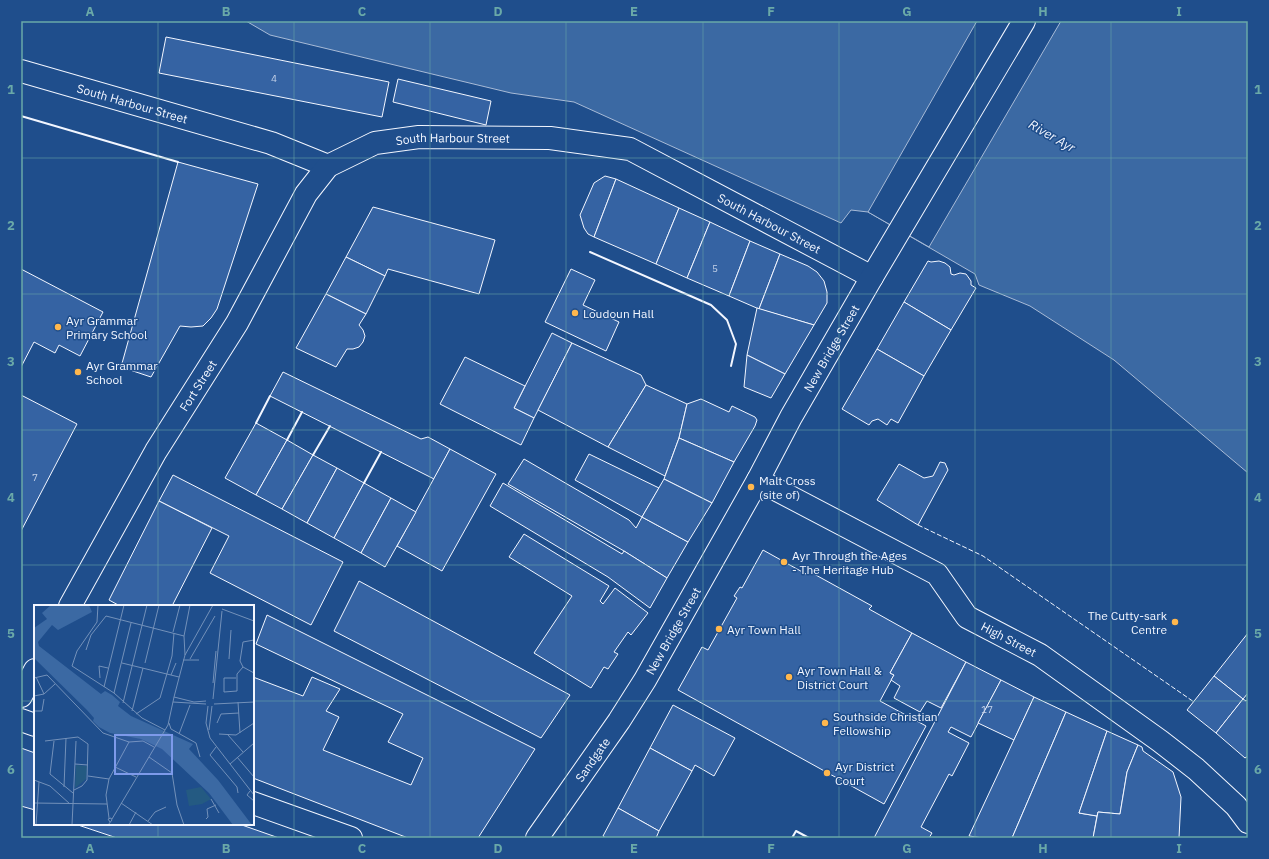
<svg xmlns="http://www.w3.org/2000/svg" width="1269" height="859" font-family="'IBM Plex Sans',sans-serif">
	<rect width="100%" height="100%" fill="#1f4e8c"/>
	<path fill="#3b69a3" stroke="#a8bbd7" d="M 246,21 L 1248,21 L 1248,473 L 1114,360 L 1030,306 L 979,285 L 975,274 L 868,212 L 851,210 L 841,223 L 574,102 L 511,93 L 270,35 Z"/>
	<path fill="#1f4e8c" stroke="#a8bbd7" d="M 977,21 L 1061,21 L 929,247 L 868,212 Z"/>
	<g fill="#3563a3" stroke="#f2f6ff">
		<path d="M 166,37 L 389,82 L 382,117 L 159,73 Z"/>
		<path d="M 398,79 L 491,101 L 486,125 L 393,102 Z"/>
		<path d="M 178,162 L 258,184 L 217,309 L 211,318 L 203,326 L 191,327 L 180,326 L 151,377 L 121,367 Z"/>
		<path d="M 605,176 L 616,179 L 594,237 L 588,234 L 584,228 L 580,215 L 594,183 Z"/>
		<path d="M 616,179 L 679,208 L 656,264 L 594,237 Z"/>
		<path d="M 373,207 L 495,240 L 479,294 L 388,269 L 385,276 L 346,257 Z"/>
		<path d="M 679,208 L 710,222 L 687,278 L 656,264 Z"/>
		<path d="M 710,222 L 750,241 L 729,296 L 687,278 Z"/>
		<path d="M 750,241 L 780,254 L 759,309 L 729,296 Z"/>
		<path d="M 780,254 L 808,266 L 817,272 L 824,281 L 827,292 L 827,303 L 814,325 L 759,309 Z"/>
		<path d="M 346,257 L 385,276 L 366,314 L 326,294 Z"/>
		<path d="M 928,261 L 931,262 L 939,261 L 945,263 L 950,267 L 951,274 L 954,275 L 960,273 L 966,274 L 971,281 L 971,285 L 976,288 L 951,330 L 904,302 Z"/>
		<path d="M 21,269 L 103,312 L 80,356 L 59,345 L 55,353 L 34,342 L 21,367 Z"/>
		<path d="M 571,269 L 595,280 L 583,305 L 619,322 L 606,351 L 545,322 Z"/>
		<path d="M 326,294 L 366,314 L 359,325 L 363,330 L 365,336 L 363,342 L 359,347 L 353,349 L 347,349 L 336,367 L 296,348 Z"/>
		<path d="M 904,302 L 951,330 L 924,376 L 877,349 Z"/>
		<path d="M 757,308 L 814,325 L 785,374 L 747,355 Z"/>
		<path d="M 552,333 L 572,343 L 534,418 L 514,408 Z"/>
		<path d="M 572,343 L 641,375 L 646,385 L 608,447 L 538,410 Z"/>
		<path d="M 877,349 L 924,376 L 898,423 L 891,419 L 887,425 L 878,419 L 872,421 L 869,425 L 842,409 Z"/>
		<path d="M 747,355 L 785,374 L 771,398 L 744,387 Z"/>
		<path d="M 465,357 L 525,386 L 514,408 L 534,418 L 521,445 L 440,404 Z"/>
		<path d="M 283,372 L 421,439 L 428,437 L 450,449 L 434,479 L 270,396 Z"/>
		<path d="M 646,385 L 687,404 L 679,438 L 665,476 L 608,447 Z"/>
		<path d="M 21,395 L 77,424 L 21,531 Z"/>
		<path d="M 701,399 L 729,412 L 732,406 L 755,417 L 757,420 L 755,426 L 734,462 L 679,438 L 687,404 Z"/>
		<path d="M 256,423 L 287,440 L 256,495 L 225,478 Z"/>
		<path d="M 679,438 L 734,462 L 712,503 L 664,479 Z"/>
		<path d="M 287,440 L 313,455 L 282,509 L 256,495 Z"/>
		<path d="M 450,449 L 496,474 L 442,571 L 397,546 Z"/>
		<path d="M 589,454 L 659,488 L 642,517 L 575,480 Z"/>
		<path d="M 313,455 L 337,468 L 307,523 L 282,509 Z"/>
		<path d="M 524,459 L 629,520 L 636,528 L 642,517 L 688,542 L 667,578 L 624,551 L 508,484 Z"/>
		<path d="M 940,462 L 945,463 L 948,470 L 918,525 L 877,500 L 899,464 L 924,478 L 933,476 Z"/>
		<path d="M 337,468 L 364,483 L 334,538 L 307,523 Z"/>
		<path d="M 173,475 L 343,562 L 311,625 L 210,573 L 229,536 L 159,501 Z"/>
		<path d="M 664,479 L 712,503 L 688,542 L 642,517 Z"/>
		<path d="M 364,483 L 391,498 L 361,553 L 334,538 Z"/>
		<path d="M 503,483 L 622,554 L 624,551 L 667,578 L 650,608 L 608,577 L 490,506 Z"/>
		<path d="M 391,498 L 416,512 L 385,567 L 361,553 Z"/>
		<path d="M 159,501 L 212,528 L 172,606 L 120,606 L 109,600 Z"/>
		<path d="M 524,534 L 609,586 L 600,601 L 603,604 L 615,588 L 648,613 L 631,635 L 628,632 L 614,652 L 618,654 L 608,669 L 604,667 L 591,688 L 534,653 L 572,596 L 509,557 Z"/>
		<path d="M 763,550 L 806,574 L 808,571 L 814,574 L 872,606 L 869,609 L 912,633 L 890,673 L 894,675 L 880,701 L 926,726 L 884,804 L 678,690 L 702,647 L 708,650 L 737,598 L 734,596 L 740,587 L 742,588 Z"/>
		<path d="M 359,581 L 570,695 L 541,738 L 334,631 Z"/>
		<path d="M 267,615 L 535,749 L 478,838 L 408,838 L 253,778 L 253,677 L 303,696 L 312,677 L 340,689 L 326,711 L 339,717 L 323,750 L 411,785 L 423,758 L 388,742 L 403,714 L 256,644 Z"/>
		<path d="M 912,633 L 966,662 L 941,708 L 927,701 L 920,712 L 894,698 L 900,686 L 891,680 L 894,675 L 890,673 Z"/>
		<path d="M 1248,633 L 1248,693 L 1243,699 L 1214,676 Z"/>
		<path d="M 966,662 L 1001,680 L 971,737 L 951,727 L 948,732 L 969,743 L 952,776 L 949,774 L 921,827 L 932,833 L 929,838 L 874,838 Z"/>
		<path d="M 1214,676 L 1243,699 L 1216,733 L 1187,710 Z"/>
		<path d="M 1001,680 L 1034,697 L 1014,740 L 978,723 Z"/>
		<path d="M 1034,697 L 1066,712 L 1012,838 L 983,838 L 969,836 Z"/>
		<path d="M 1243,699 L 1246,701 L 1248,699 L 1248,756 L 1245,758 L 1216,733 Z"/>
		<path d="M 673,705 L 735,738 L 714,776 L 695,765 L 692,771 L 650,748 Z"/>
		<path d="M 1066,712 L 1107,731 L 1079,813 L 1097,816 L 1093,838 L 1012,838 Z"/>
		<path d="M 1107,731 L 1138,745 L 1127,772 L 1120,814 L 1098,812 L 1097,816 L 1079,813 Z"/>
		<path d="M 1138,745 L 1142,747 L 1143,751 L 1173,772 L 1181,797 L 1179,838 L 1093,838 L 1098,812 L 1120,814 L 1127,772 Z"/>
		<path d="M 21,748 L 35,753 L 35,810 L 21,806 Z"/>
		<path d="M 650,748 L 692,771 L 659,831 L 618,808 Z"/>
		<path d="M 618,808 L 659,831 L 656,838 L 606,838 L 603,836 Z"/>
		<path d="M 75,824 L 239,824 L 279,838 L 117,838 Z"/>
	</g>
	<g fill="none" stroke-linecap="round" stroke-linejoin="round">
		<g stroke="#f2f6ff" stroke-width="24">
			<g id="minor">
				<path id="s1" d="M 758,480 L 937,574 L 967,617 L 1040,655 L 1160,741 L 1196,769 L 1236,806 L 1248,822"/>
				<path d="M 21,720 L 35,725"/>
				<path d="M 253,803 L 351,838"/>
			</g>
		</g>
		<g stroke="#f2f6ff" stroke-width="24">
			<g id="major">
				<path id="s2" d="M 21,71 L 271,143 L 328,166"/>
				<path id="s3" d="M 70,606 L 156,451 L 237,323 L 306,194 L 328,166 L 375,143 L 419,137 L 550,138 L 630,149 L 872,277"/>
				<path d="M 21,696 L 35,670"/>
				<path id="s4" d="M 537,838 L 619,721 L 645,680 L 758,480 L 791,417 L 872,277 L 1024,21"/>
			</g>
		</g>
		<use href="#minor" stroke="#1f4e8c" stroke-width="22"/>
		<use href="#major" stroke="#1f4e8c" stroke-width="22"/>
		<path stroke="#f2f6ff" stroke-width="1" stroke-dasharray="5 2" stroke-linecap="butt" d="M 918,525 L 983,556 L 1194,702"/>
		<g stroke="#f2f6ff" stroke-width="2">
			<path d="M 21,116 L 178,162"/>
			<path d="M 590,252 L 711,305 L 727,320 L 736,344 L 731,366"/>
			<path d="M 256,423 L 270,396"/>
			<path d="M 287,440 L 302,412"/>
			<path d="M 313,455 L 330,426"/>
			<path d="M 364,483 L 381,452"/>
			<path d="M 792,838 L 796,831 L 809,838"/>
		</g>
	</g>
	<path fill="none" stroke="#6aa9a8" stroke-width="1" stroke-opacity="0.55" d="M 158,21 L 158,606M 294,21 L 294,838M 430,21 L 430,838M 566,21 L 566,838M 703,21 L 703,838M 839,21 L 839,838M 975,21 L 975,838M 1111,21 L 1111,838M 21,158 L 1248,158M 21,294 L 1248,294M 21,430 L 1248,430M 21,565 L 1248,565M 21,701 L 35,701M 253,701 L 1248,701M 158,824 L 158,838"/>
	<g fill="#ffb74d" stroke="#1f4e8c" stroke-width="1.5">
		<circle cx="575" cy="313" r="4"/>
		<circle cx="58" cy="327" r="4"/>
		<circle cx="78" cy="372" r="4"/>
		<circle cx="751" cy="487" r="4"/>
		<circle cx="784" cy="562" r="4"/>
		<circle cx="1175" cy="622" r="4"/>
		<circle cx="719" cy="629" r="4"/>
		<circle cx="789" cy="677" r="4"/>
		<circle cx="825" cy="723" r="4"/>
		<circle cx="827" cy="773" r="4"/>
	</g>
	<g text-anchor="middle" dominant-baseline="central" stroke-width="3" stroke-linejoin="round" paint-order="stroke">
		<g font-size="10" fill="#c3d1e8">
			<text x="274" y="78">4</text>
			<text x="715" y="268">5</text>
			<text x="35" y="477">7</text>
			<text x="987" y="709">17</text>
		</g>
		<g font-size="12" fill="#f2f6ff" stroke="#1f4e8c">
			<text stroke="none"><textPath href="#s2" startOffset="116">South Harbour Street</textPath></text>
			<text stroke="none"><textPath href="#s3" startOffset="641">South Harbour Street</textPath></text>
			<text stroke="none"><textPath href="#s3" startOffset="977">South Harbour Street</textPath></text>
			<text stroke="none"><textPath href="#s4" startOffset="572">New Bridge Street</textPath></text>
			<text stroke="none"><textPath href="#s3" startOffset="255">Fort Street</textPath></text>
			<text stroke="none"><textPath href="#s4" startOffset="248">New Bridge Street</textPath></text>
			<text stroke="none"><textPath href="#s1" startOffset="302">High Street</textPath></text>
			<text stroke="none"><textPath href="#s4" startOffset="96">Sandgate</textPath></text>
		</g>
		<g font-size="12" fill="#f2f6ff" stroke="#1f4e8c" text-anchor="start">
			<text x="583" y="313">Loudoun Hall</text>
			<text x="66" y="320">Ayr Grammar<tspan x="66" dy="14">Primary School</tspan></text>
			<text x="86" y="365">Ayr Grammar<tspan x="86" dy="14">School</tspan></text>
			<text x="759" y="480">Malt Cross<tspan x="759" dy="14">(site of)</tspan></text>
			<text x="792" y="555">Ayr Through the Ages<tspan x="792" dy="14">- The Heritage Hub</tspan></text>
			<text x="1167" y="615" text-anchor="end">The Cutty-sark<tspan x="1167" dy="14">Centre</tspan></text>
			<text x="727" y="629">Ayr Town Hall</text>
			<text x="797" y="670">Ayr Town Hall &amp;<tspan x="797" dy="14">District Court</tspan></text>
			<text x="833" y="716">Southside Christian<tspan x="833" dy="14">Fellowship</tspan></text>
			<text x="835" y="766">Ayr District<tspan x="835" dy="14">Court</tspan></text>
		</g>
		<g font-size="13" font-style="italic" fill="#f2f6ff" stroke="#1f4e8c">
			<text transform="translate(1052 136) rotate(30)">River Ayr</text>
		</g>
	</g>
	<g transform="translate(34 605)">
		<rect width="220" height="220" fill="#1f4e8c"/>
		<path d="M 42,160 L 53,161 L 52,174 L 41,183 ZM 167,182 L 177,194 L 168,199 L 155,201 L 152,185 Z" fill="#245a82"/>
		<path d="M 17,0 L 55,0 L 58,7 L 24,25 L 18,20 L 4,37 L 5,41 L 67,89 L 71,86 L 78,90 L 86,97 L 84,101 L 97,111 L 159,139 L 155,144 L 184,175 L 218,220 L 199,220 L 175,188 L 128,144 L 107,134 L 76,128 L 65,122 L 59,116 L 60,113 L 53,105 L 0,53 L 0,23 L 13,14 L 8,8 Z" fill="#3b69a3"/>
		<path fill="none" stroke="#7391ba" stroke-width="1" d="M 64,0 L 63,17 L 43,46 L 38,61 L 80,88 L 108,113 L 131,125M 188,4 L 220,16M 139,27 L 146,0M 220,35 L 209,37 L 206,56 L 209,62 L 220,68M 52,45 L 57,30 L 72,11 L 150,31M 151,50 L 150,31 L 156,0M 156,54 L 181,11M 195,54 L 197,25M 149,55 L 165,55M 88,58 L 145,72M 111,58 L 125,0M 13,70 L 69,128 L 95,137 L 109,136 L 120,142M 137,70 L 142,58M 2,72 L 10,89M 0,73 L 13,70M 66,73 L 65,61 L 74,63M 202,73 L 190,73 L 190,87 L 203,86 L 203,69 L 209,62M 179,78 L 182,46M 70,82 L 90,0M 80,88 L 97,18M 0,91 L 10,89 L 21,79M 140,92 L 151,50 L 179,0M 179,94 L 188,6M 139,97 L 172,99M 204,97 L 206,128M 89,98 L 113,0M 180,99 L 220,97M 174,101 L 172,118 L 176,133 L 220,190M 0,106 L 8,106 L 10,94M 98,106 L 109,63M 102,109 L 126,93 L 138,51 L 140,28M 135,118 L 137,124 L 162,138M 183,118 L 187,109 L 205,108M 175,125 L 178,101M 145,129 L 156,100M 185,129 L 202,130 L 220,118M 194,130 L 209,147M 11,136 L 44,132 L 54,139 L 53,175 L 48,181 L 40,185M 20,136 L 16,169 L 39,188M 162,138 L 166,152M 182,142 L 176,150 L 203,182 L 204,188M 115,152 L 138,168 L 143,200 L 150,220M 203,152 L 220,172M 41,159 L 54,160M 196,159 L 220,138M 81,162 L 102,172M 54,171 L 75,174M 0,175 L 16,181 L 36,199M 30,182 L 32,133M 216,186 L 213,190 L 220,196M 177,194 L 185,208M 0,198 L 73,199M 87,198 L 119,220M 75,213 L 72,190 L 75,174 L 95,137M 78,214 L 134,120 L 140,92 L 160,97 L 172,96M 172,214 L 174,212 L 173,204 L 182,200M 114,216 L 121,207 L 132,202M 2,220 L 5,177M 38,220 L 42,136M 74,220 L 78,215 L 77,213 L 74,214 L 76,217M 95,220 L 102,207"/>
		<path fill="#7d9aea" fill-opacity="0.15" stroke="#7d9aea" stroke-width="2" d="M 81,130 L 138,130 L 138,169 L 81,169 Z"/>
		<rect width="220" height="220" fill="none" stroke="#f2f6ff" stroke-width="2"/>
	</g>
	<rect width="1269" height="859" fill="none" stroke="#1f4e8c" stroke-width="44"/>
	<rect x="22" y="22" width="1225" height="815" fill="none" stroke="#6aa9a8" stroke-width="1.5"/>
	<g font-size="13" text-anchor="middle" font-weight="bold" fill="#6aa9a8">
		<text x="90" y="16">A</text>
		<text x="226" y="16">B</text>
		<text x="362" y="16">C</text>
		<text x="498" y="16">D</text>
		<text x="634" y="16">E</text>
		<text x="771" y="16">F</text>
		<text x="907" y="16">G</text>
		<text x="1043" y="16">H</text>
		<text x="1179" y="16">I</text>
		<text x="11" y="94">1</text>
		<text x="1258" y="94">1</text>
		<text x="11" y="230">2</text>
		<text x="1258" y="230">2</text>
		<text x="11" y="366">3</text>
		<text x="1258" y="366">3</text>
		<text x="11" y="502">4</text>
		<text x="1258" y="502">4</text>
		<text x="11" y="638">5</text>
		<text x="1258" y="638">5</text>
		<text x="11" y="774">6</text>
		<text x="1258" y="774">6</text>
		<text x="90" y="853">A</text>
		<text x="226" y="853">B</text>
		<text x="362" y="853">C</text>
		<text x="498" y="853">D</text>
		<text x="634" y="853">E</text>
		<text x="771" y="853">F</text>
		<text x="907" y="853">G</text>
		<text x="1043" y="853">H</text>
		<text x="1179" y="853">I</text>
	</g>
</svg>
